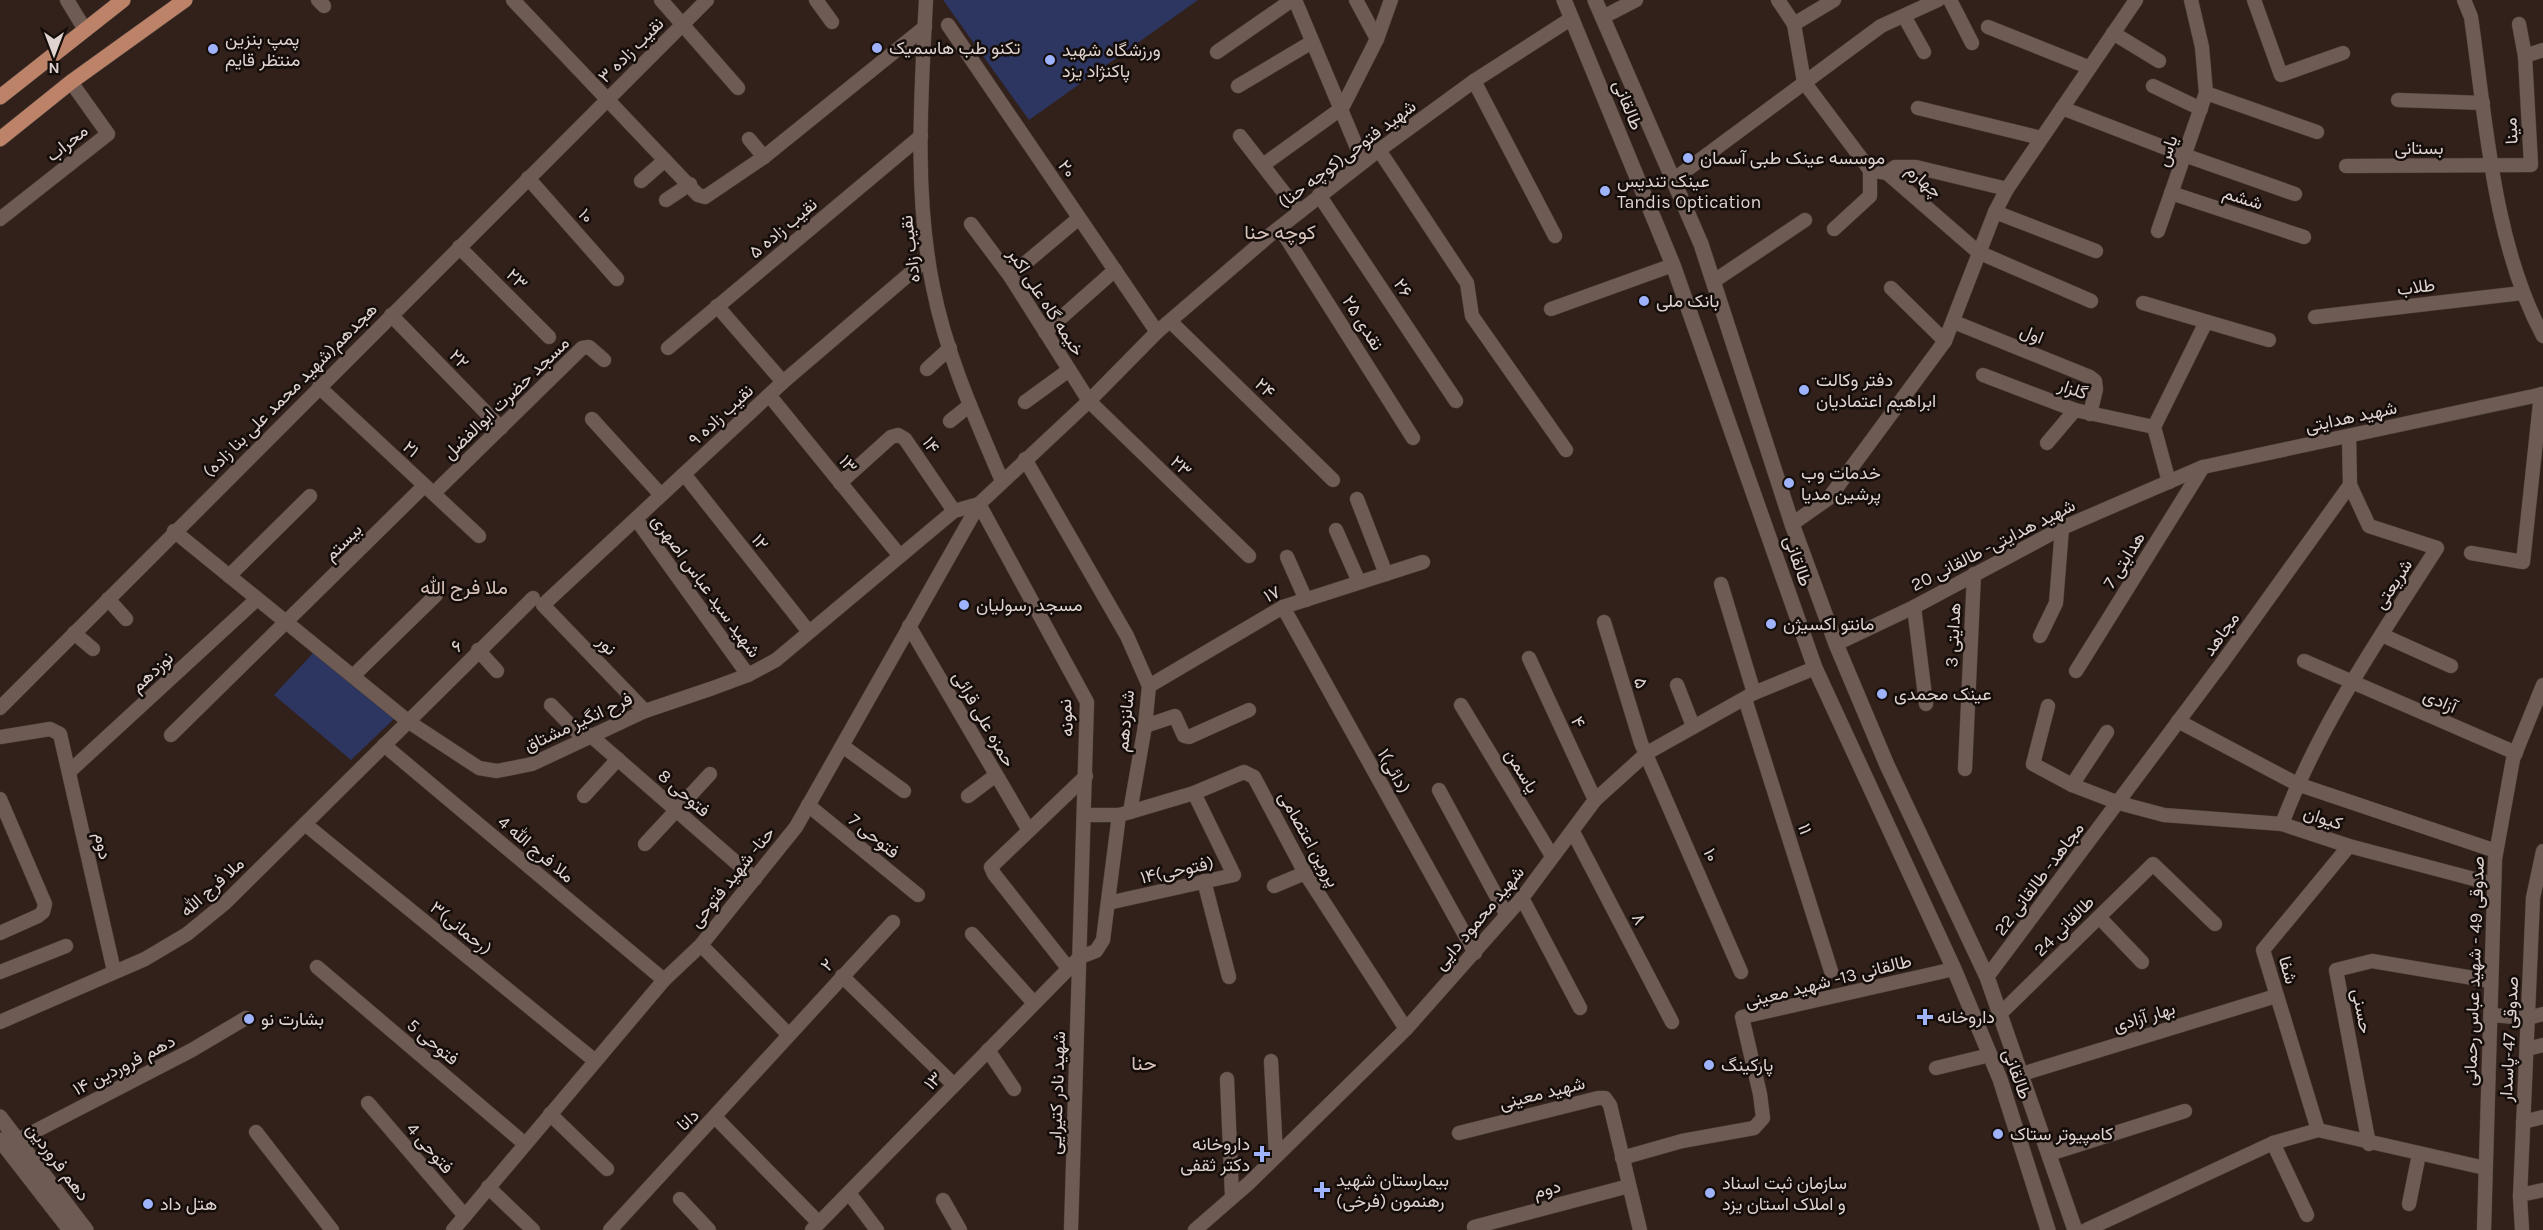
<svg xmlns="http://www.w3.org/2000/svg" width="2543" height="1230" font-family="Karla,Vazirmatn,sans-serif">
	<rect width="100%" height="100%" fill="#31211a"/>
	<g fill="#2d3660">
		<path d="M 943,0 L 1198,0 L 1029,120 Z"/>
		<path d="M 315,651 L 396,717 L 351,760 L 274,695 Z"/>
	</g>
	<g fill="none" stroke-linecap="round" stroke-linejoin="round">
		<g stroke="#4b3e39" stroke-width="15">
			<g id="street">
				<path d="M 67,0 L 84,28"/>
				<path d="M 318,0 L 324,6"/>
				<path d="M 513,0 L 698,195 L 705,197 L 764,157 L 925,27"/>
				<path d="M 661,0 L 738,88"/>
				<path d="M 816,0 L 832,22"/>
				<path d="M 926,0 C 921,95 914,194 933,287 C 946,354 975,418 1002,481"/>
				<path d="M 1295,0 L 1363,162"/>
				<path d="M 1356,0 L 1377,39"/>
				<path d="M 1778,0 L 1794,24 L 1804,82 L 1870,170 L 1887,173 L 1978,252 L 2091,301"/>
				<path d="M 1950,0 L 1972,43"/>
				<path d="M 2254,0 L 2281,75 L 2343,53"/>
				<path d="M 2464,0 L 2471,17 C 2486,121 2493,243 2543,336"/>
				<path d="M 1904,16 L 1924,52"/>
				<path d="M 1603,17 L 1636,0"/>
				<path d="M 1794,24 L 1834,0"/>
				<path d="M 948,25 L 1157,332"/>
				<path d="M 1988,27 L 2088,67"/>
				<path d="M 2113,33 L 2159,61"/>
				<path d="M 1217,52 L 1292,0"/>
				<path d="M 2525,56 L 2543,50"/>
				<path d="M 1474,81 L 1555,236"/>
				<path d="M 1238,86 L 1312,42"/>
				<path d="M 2153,86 L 2201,109"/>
				<path d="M 2206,93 L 2317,132"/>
				<path d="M 2398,100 L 2483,103"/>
				<path d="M 1918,108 L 2041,138"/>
				<path d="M 2062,108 L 2184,155 L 2295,194"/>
				<path d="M 1240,136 L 1299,212"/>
				<path d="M 749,139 L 764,157"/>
				<path d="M 1379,150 L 1467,283 L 1472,316 L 1566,450"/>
				<path d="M 1263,165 L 1342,108 L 1377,39 L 1391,0"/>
				<path d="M 2346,166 L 2531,165 L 2525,56 L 2519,24"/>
				<path d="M 1887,173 L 1895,167 L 1916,167 L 2007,189"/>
				<path d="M 528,178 L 617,279"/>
				<path d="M 1673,180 L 1881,26 L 1938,0"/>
				<path d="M 641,181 L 665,160"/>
				<path d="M 2171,193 L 2304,237"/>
				<path d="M 1319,195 L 1456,401"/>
				<path d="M 666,200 L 690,184"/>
				<path d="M 1995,212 L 2096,251"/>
				<path d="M 0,219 L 108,134 L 71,82"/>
				<path d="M 971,224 L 1010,276 L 1089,401 L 1249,556"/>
				<path d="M 1280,228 L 1413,438"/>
				<path d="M 1834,229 L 1870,196 L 1870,170"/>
				<path d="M 2158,231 L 2206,93 L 2202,47 L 2191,0"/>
				<path d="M 459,247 L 549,337"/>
				<path d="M 1010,276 L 1079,218"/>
				<path d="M 1714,281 L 1805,220"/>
				<path d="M 1891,288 L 1945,341"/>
				<path d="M 2143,303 L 2269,340"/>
				<path d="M 717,306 L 783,382"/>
				<path d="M 1551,309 L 1673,265"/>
				<path d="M 391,315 L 501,428"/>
				<path d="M 2315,317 L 2522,293"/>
				<path d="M 1171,322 L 1333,480"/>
				<path d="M 1954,322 L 2090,377 L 2095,381 L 2096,389 L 2090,414"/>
				<path d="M 1045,332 L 1115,270"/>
				<path d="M 668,348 L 921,136"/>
				<path d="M 927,369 L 950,348"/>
				<path d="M 1983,375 L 2075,410 L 2154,427 L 2169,482"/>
				<path d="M 319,387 L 479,536"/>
				<path d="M 769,395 L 900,556"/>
				<path d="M 1025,402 L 1069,370"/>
				<path d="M 592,419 L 661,495"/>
				<path d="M 950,421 L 970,405"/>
				<path d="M 2154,427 L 2206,322"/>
				<path d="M 2047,443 L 2075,410"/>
				<path d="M 684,474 L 809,632"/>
				<path d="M 840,483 L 891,437 L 898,435 L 905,439 L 954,511"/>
				<path d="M 435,492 L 582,348 L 589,347 L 604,360"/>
				<path d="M 1357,499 L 1386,574"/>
				<path d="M 979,504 L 1087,702 L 1071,1230"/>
				<path d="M 636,519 L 748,675"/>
				<path d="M 1792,524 L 1829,498 L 1945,341 L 1995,212 L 2007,189 L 2136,0"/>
				<path d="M 1336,530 L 1359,582"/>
				<path d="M 174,531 L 409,722 L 479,768 L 497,771 L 532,764 L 645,711 L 713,688 L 748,675 L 776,660 L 954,511 L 979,504"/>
				<path d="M 2471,553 L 2523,562 L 2541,394"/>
				<path d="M 1287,557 L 1306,600"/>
				<path d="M 229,576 L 310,496"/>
				<path d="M 1721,584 L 1754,693"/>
				<path d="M 108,599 L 126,619"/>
				<path d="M 1283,607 L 1475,953"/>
				<path d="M 1914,607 L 1926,704"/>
				<path d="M 1604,622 L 1641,743 L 1741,972"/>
				<path d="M 909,626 L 1028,829"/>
				<path d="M 74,633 L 93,649"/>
				<path d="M 2382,635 L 2451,666"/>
				<path d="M 2040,636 L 2056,603 L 2062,528"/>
				<path d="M 1836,644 L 1914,607 L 2062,528 L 2203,467 L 2543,394"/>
				<path d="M 478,650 L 497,671"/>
				<path d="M 1529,658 L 1595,800"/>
				<path d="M 2304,661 L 2516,753"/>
				<path d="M 2076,671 L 2203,467"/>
				<path d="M 353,676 L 436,595"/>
				<path d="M 1677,685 L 1693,726"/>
				<path d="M 1149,686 L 1283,607 L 1423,562"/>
				<path d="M 1745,699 L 1831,971"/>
				<path d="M 551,705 L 583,738"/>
				<path d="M 1461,705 L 1552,856"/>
				<path d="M 2048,706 L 2033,764 L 2072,785 L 2119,803 L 2164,815 L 2282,824 L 2349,846 L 2493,884"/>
				<path d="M 0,708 L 707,0"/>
				<path d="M 645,711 L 543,605 L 783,382 L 928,258"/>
				<path d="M 2178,721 L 2297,784 L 2496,851"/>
				<path d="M 1145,726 L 1175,716 L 1184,736 L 1189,737 L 1249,710"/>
				<path d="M 171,735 L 424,486"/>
				<path d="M 590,735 L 755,879"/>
				<path d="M 0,737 L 50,729 L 60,734 L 114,971"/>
				<path d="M 384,745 L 664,980"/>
				<path d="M 844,747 L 904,791"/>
				<path d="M 1965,769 L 1974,574"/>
				<path d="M 70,771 L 257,599"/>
				<path d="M 2072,785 L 2107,732"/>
				<path d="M 1439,790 L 1506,914"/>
				<path d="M 584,796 L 618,759"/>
				<path d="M 968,796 L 996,775"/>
				<path d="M 0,799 L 45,904 L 43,912 L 38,916 L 0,933"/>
				<path d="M 808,805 L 918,895"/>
				<path d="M 1130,812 L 1194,793 L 1244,772 L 1254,777 L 1305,873 L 1406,1029"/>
				<path d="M 1084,815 L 1119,815"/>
				<path d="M 305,824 L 594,1060"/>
				<path d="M 2282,824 C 2319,725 2380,637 2437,548 L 2369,526 L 2350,485 L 2349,436"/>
				<path d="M 1573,832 L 1672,1022"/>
				<path d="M 645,844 L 710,774"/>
				<path d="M 1204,881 L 1229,977"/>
				<path d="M 1274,886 L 1305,873"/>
				<path d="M 1522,898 L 1580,1008"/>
				<path d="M 1108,903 L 1234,875 L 1194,793"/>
				<path d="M 2099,917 L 2142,962"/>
				<path d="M 972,934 L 1034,1003"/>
				<path d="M 701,945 L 788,1034"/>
				<path d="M 317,967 L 525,1144"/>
				<path d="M 1068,968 L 994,874 L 991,867 L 1086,776"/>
				<path d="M 0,972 L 66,946"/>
				<path d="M 842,976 L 954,1085"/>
				<path d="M 1987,977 L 2222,663 L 2350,485"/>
				<path d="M 2000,1014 L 2153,864 L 2215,924"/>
				<path d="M 2491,1015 L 2528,1018 L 2543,1014"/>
				<path d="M 0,1022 L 145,959 L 187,934 L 225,903 L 533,598"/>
				<path d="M 2527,1049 L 2543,1045"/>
				<path d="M 988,1050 L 1014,1089"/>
				<path d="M 1271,1061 L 1276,1155"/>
				<path d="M 1936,1068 L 1990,1055"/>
				<path d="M 2022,1074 L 2276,996"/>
				<path d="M 1227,1079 L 1232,1196"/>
				<path d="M 368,1103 L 465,1216"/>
				<path d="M 550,1114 L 607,1169"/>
				<path d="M 716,1118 L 819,1223"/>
				<path d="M 2523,1122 L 2543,1117"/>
				<path d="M 2318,1130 L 2263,950 L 2349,846"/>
				<path d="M 256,1132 L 332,1230"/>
				<path d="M 1459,1133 L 1598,1098 L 1605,1098 L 1610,1105 L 1640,1230"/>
				<path d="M 18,1140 L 192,1050 L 246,1018"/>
				<path d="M 2273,1143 L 2307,1215"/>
				<path d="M 2369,1144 L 2336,970 L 2372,961 L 2491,981"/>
				<path d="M 2049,1154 L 2185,1111"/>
				<path d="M 1622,1158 L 1682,1141 L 1754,1128 L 1763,1118 L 1760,1094 L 1742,1017 L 1954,969"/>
				<path d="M 488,1187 L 533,1230"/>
				<path d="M 849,1193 L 877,1230"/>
				<path d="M 2520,1195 L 2543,1190"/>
				<path d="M 680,1199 L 709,1230"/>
				<path d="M 943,1200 L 960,1230"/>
				<path d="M 2409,1204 L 2419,1154"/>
				<path d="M 1474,1227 L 1629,1186"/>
				<path d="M 453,1230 L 664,980 L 701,945 L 796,827 L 979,504 L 1089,401 L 1157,332 L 1270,235 L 1371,156 L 1474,81 L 1572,18"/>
				<path d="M 610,1230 L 893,922"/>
				<path d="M 812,1230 L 1080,957 L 1096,951 L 1103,940 L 1119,815 L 1130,812 L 1145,726 L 1149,686 L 1127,636 L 1025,459"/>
				<path d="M 1195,1230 L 1249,1183 L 1406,1029 L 1522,898 L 1595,800 L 1647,753 L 1754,693 L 1815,668"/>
				<path d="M 2086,1230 L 2273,1143 L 2318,1130 L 2485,1168"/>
				<path d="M 2484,1230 L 2495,859 L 2513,759 L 2543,685"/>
				<path d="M 2522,1230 L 2520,1197 L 2533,898 L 2543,851"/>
			</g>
		</g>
		<g stroke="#4b3e39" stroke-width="16">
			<g id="secondary">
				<path d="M 1564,0 L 1673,265 L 1815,668 L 1954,969 L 2000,1079 L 2048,1230"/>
				<path d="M 1595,0 L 1701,244 L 1792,524 L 1836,644 L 1887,765 L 1987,977 L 2075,1230"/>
				<path d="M 0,1117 L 86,1230"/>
				<path d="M 0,1140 L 70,1230"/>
			</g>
		</g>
		<g stroke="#4b3e39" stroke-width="16">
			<g id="primary">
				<path d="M 0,97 L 123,0"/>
				<path d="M 0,139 L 71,82 L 185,0"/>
			</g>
		</g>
		<use href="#street" stroke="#6e5b54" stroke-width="14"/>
		<use href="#secondary" stroke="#6e5b54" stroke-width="15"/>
		<use href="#primary" stroke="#bd8369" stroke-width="15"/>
	</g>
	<g fill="#9fb3fd" stroke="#140d0a" stroke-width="2">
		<circle cx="877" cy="48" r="6"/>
		<circle cx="213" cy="49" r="6"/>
		<circle cx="1050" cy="60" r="6"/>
		<circle cx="1688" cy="158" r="6"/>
		<circle cx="1605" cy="191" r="6"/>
		<circle cx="1644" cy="301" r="6"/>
		<circle cx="1804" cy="390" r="6"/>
		<circle cx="1789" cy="483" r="6"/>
		<circle cx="964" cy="605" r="6"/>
		<circle cx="1771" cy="624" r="6"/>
		<circle cx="1882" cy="694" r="6"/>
		<path d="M1922 1008h6v6h6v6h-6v6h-6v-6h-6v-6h6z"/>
		<circle cx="249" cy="1019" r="6"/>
		<circle cx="1709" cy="1065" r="6"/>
		<circle cx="1998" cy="1134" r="6"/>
		<path d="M1259 1145h6v6h6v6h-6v6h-6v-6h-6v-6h6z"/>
		<path d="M1319 1181h6v6h6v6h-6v6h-6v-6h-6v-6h6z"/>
		<circle cx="1710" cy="1193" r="6"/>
		<circle cx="148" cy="1204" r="6"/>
	</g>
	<g text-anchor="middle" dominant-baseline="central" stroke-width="5" stroke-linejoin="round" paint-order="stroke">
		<g font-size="18" fill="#ded3ce" stroke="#140d0a" text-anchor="start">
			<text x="225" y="39">پمپ بنزین<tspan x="225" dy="21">منتظر قایم</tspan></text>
			<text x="889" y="48">تکنو طب هاسمیک</text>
			<text x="1062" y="50">ورزشگاه شهید<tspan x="1062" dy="21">پاکنژاد یزد</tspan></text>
			<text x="1700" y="158">موسسه عینک طبی آسمان</text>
			<text x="1617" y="181">عینک تندیس<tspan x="1617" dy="21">Tandis Optication</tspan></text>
			<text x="1656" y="301">بانک ملی</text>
			<text x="1816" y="380">دفتر وکالت<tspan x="1816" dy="21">ابراهیم اعتمادیان</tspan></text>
			<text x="1801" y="473">خدمات وب<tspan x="1801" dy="21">پرشین مدیا</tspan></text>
			<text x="976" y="605">مسجد رسولیان</text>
			<text x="1783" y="624">مانتو اكسيژن</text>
			<text x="1894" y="694">عینک محمدی</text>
			<text x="1937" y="1017">داروخانه</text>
			<text x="261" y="1019">بشارت نو</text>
			<text x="1721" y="1065">پارکینگ</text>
			<text x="2010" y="1134">کامپیوتر ستاک</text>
			<text x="1250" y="1144" text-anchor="end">داروخانه<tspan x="1250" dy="21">دکتر ثقفی</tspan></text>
			<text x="1336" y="1180">بیمارستان شهید<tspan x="1336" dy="21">رهنمون (فرخی)</tspan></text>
			<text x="1722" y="1183">سازمان ثبت اسناد<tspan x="1722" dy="21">و املاک استان یزد</tspan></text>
			<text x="160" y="1204">هتل داد</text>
		</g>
		<g font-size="18" fill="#ded3ce" stroke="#140d0a">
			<text transform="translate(631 50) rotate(-45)">نقیب زاده ۳</text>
			<text transform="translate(1628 105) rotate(68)">طالقانی</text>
			<text transform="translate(2511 131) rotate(-93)">مینا</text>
			<text transform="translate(67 143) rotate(-39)">محراب</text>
			<text x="2419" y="148">بستانی</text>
			<text transform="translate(2167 151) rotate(-71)">یاس</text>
			<text transform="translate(1347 154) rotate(-37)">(کوچه حنا)شهید فتوحی</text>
			<text transform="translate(1067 169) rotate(56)">۲۰</text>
			<text transform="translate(1924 181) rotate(41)">چهارم</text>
			<text transform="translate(2243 198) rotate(18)">ششم</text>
			<text transform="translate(586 216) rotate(49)">۱۰</text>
			<text transform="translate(783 228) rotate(-40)">نقیب زاده ۵</text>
			<text transform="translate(910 249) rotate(-97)">نقیب زاده</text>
			<text transform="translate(517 279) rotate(45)">۲۳</text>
			<text transform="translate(2416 287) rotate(-7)">طلاب</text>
			<text transform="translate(1403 288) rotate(56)">۲۶</text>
			<text transform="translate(1046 302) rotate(57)">خیمه گاه علی اکبر</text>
			<text transform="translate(1363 323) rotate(58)">۲۵ نقدی</text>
			<text transform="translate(2032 334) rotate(22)">اول</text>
			<text transform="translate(459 359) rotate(46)">۲۲</text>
			<text transform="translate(1265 388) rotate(44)">۲۴</text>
			<text transform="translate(2073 389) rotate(19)">گلزار</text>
			<text transform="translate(290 390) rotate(-45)">هجدهم(شهید محمد علی بنا زاده)</text>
			<text transform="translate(506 398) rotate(-44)">مسجد حضرت ابوالفضل</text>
			<text transform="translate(721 415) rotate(-43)">نقیب زاده ۹</text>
			<text transform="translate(2351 417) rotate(-12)">شهید هدایتی</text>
			<text transform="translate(931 445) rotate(56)">۱۴</text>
			<text transform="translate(411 449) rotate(43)">۲۱</text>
			<text transform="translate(848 464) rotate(51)">۱۳</text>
			<text transform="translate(1181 466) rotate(44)">۲۳</text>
			<text transform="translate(343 542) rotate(-45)">بیستم</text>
			<text transform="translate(760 542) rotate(52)">۱۲</text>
			<text transform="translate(1993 545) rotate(-27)">شهید هدایتی- طالقانی 20</text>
			<text transform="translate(2124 560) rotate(-58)">هدایتی 7</text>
			<text transform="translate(1798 561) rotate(71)">طالقانی</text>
			<text transform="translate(2393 584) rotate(-57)">شریعتی</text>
			<text transform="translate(706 586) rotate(54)">شهید سید عباس اصهری</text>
			<text transform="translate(1272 594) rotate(-26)">۱۷</text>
			<text transform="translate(2221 634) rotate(-54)">مجاهد</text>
			<text transform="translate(1953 635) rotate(-87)">هدایتی 3</text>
			<text transform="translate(607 645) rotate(46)">نور</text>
			<text transform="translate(457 646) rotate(-46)">۶</text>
			<text transform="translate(152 672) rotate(-43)">نوزدهم</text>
			<text transform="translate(1641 683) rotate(74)">۵</text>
			<text transform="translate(2440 701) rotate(23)">آزادی</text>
			<text transform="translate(1066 718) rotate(-94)">نمونه</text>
			<text transform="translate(984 719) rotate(60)">حمزه علی قرائی</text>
			<text transform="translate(1125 721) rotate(-84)">شانزدهم</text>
			<text transform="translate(578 722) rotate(-25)">فرح انگیز مشتاق</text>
			<text transform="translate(1578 722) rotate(65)">۴</text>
			<text transform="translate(1394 771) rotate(61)">۱(دائی)</text>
			<text transform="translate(1522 771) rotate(59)">یاسمن</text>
			<text transform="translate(684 793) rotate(41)">فتوحی 8</text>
			<text transform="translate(2323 818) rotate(18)">کیوان</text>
			<text transform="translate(1805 829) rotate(72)">۱۱</text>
			<text transform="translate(874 836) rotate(39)">فتوحی 7</text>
			<text transform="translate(1309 839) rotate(61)">پروین اعتصامی</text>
			<text transform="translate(103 846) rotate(79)">دوم</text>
			<text transform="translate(536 849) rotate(40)">4 ملا فرج الله</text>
			<text transform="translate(1711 855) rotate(67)">۱۰</text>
			<text transform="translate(1177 870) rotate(-12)">۱۴(فتوحی)</text>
			<text transform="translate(732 877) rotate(-51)">حنا- شهید فتوحی</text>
			<text transform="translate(2039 879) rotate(-53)">مجاهد- طالقانی 22</text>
			<text transform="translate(212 887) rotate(-42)">ملا فرج الله</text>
			<text transform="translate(1479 918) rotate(-50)">شهید محمود دایی</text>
			<text transform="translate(1639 919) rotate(63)">۸</text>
			<text transform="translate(2064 926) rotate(-45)">طالقانی 24</text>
			<text transform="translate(461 928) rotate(39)">۳(رحمانی)</text>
			<text transform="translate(827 965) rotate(-47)">۲</text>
			<text transform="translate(2288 970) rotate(74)">شفا</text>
			<text transform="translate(2474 971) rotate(-88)">صدوقی 49 - شهید عباس رحمانی</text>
			<text transform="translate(1828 981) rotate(-14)">طالقانی 13- شهید معینی</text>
			<text transform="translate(2362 1011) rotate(79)">حسنی</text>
			<text transform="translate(2144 1017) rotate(-17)">بهار آزادی</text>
			<text transform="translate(2509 1039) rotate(-87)">صدوقی 47-پاسدار</text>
			<text transform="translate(433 1042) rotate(40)">فتوحی 5</text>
			<text transform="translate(124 1065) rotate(-27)">دهم فروردین ۱۴</text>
			<text transform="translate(2017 1074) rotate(70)">طالقانی</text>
			<text transform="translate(933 1081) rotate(-46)">۱۳</text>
			<text transform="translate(1057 1093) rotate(-88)">شهید نادر کتیرایی</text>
			<text transform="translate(1542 1093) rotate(-14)">شهید معینی</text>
			<text transform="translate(688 1120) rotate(-43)">دانا</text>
			<text transform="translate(430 1148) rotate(49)">فتوحی 4</text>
			<text transform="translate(58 1162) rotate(53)">دهم فروردین</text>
			<text transform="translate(1547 1189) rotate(-15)">دوم</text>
		</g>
		<g font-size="20" fill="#d7c2b9" stroke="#140d0a">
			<text x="1280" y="232">کوچه حنا</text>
			<text x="464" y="587">ملا فرج الله</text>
			<text x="1144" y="1063">حنا</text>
		</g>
	</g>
	<g transform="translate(54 54) rotate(180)" stroke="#140d0a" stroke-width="4.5" paint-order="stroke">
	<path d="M0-4.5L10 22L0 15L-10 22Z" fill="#ded3ce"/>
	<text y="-9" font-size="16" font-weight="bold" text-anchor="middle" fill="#ded3ce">N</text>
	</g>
</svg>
